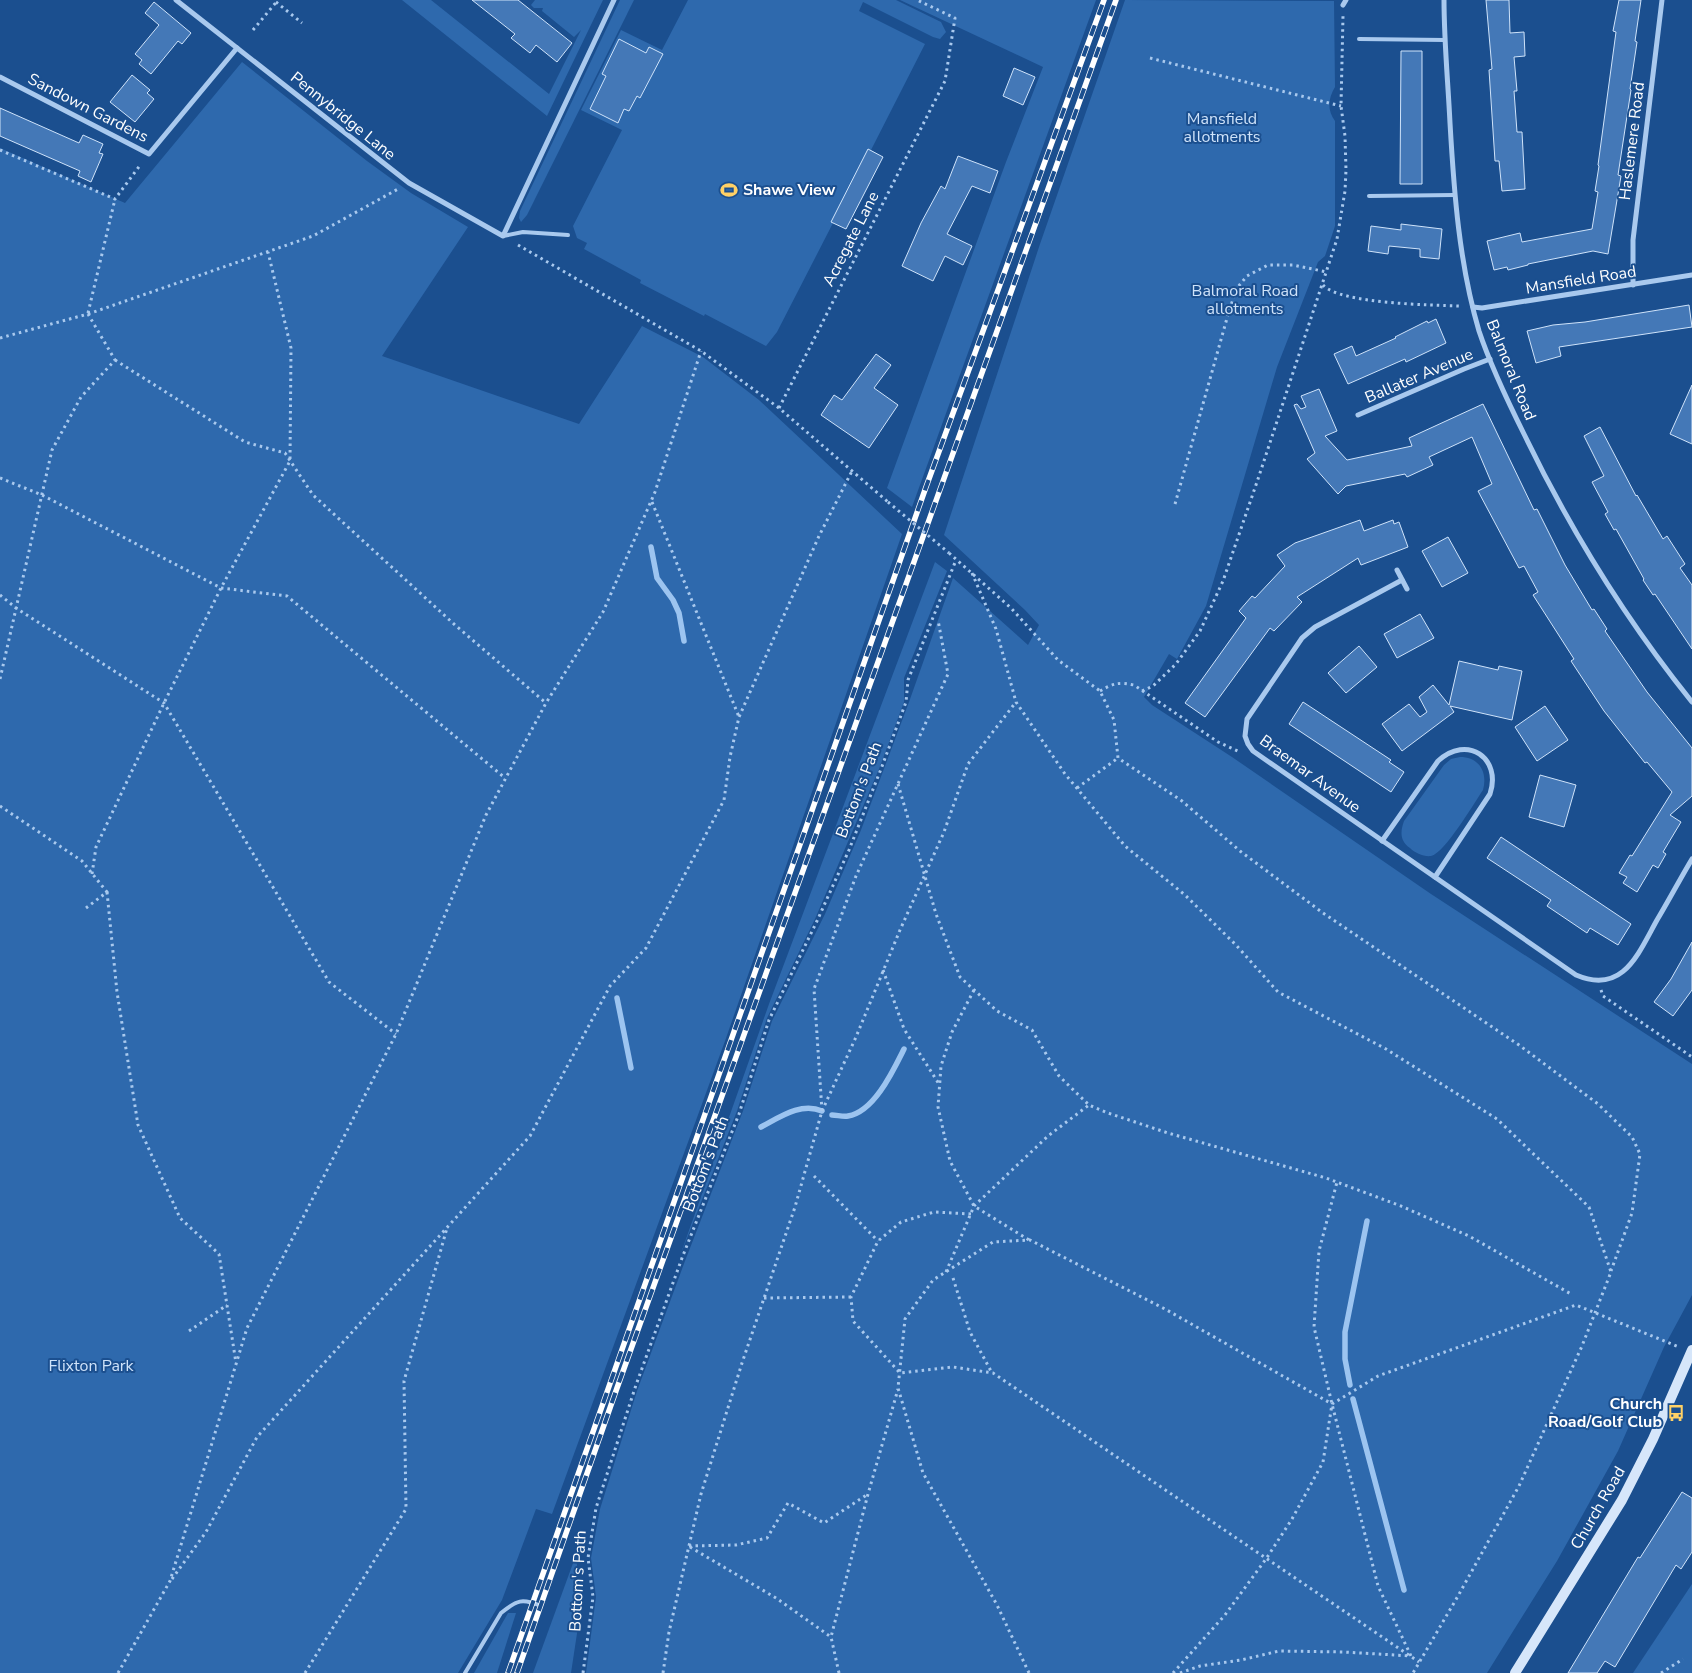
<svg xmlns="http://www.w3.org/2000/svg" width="1692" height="1673" font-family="'Nunito Sans',sans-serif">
	<rect width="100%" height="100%" fill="#1b4f8f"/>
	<g fill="#2e69ad">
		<path d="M 402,0 L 431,0 L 549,94 L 581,30 L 574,37 L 542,11 L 543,8 L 534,8 L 531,5 L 535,0 L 603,0 L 547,116 Z"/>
		<path d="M 620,0 L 634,0 L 527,215 L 521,222 L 519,218 L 520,211 Z"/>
		<path d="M 688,0 L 896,0 L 941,22 L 946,32 L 940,39 L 933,37 L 863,2 L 859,11 L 925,44 L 871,150 L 883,157 L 846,229 L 833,223 L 777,332 L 766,346 L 705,314 L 704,316 L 640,283 L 641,280 L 584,249 L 587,243 L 577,238 L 573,226 L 622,130 L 581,110 L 621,30 L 662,50 Z"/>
		<path d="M 900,0 L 1096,0 L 912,507 L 887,488 L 1006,162 L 1043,67 Z"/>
		<path d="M 1125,0 L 1334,1 L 1335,87 C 1328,99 1327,110 1335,121 L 1335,226 L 1325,256 L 1318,262 L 1277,367 L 1206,606 L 1177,659 L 1169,654 L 1144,697 L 1152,705 L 1232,757 L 1431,894 L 1692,1064 L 1692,1295 L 1664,1347 L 1618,1451 L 1557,1561 L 1487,1673 L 586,1673 L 596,1597 L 591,1558 L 600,1509 L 637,1391 L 685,1261 L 743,1111 L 772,1021 L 825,914 L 861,830 L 909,702 L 953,578 L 1028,645 L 1039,625 L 1025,610 L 944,535 L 1040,244 Z"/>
		<path d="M 242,62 L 367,161 L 411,193 L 468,227 L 382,356 L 579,424 L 642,326 L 703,357 L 759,400 L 902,534 L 725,1041 L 552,1514 L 536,1509 L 502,1600 L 458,1673 L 0,1673 L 0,148 L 125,203 Z"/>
		<path d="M 935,562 L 947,571 L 904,678 L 904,702 L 879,769 L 815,919 L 767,1018 L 737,1111 L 680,1256 L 769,1004 Z"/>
		<path d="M 1460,757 C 1479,757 1488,772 1483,790 C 1474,803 1445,853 1431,856 C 1424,857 1415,853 1410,848 C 1400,841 1400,832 1404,821 L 1444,765 L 1451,759 Z"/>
		<path d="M 576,1555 L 581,1607 L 571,1673 L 533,1673 Z"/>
		<path d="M 1692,1584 L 1692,1673 L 1633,1673 Z"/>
		<path d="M 508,1613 L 516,1613 L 497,1673 L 474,1673 Z"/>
	</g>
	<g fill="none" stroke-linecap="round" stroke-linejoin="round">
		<g stroke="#9cc4f0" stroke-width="5.5">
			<path d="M 651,547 L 657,578 L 673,600 L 679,613 L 684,641"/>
			<path d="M 617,998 L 631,1068"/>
			<path d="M 832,1115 C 837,1115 843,1117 848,1116 C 874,1112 893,1071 904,1049"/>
			<path d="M 761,1127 C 780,1117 801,1102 822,1111"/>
			<path d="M 1350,1385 L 1345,1359 L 1345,1332 L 1367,1221"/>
			<path d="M 1353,1399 L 1404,1590"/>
		</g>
	</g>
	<g fill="#4478b7" stroke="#cfe3fa">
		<path d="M 472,0 L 518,0 L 572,43 L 557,62 L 536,45 L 530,53 L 511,38 L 515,34 Z"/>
		<path d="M 1486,0 L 1509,0 L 1510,33 L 1524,32 L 1525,56 L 1514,57 L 1517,91 L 1514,91 L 1517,132 L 1522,132 L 1525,189 L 1502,191 L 1499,161 L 1495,161 L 1489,70 L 1492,69 Z"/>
		<path d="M 1619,0 L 1641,0 L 1635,41 L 1637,42 L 1630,89 L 1631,90 L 1618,175 L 1621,176 L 1608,254 L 1593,251 L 1528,264 L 1528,265 L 1508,270 L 1507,267 L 1494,270 L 1487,241 L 1520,233 L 1522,242 L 1592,229 L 1598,192 L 1595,191 L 1599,166 L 1598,165 L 1616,32 L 1613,31 Z"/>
		<path d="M 154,2 L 191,33 L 182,44 L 178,41 L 151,74 L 139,64 L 142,60 L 135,54 L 159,25 L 145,13 Z"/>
		<path d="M 619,39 L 646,53 L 649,47 L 663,54 L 640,98 L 637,96 L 629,111 L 624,109 L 618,123 L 590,109 L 606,76 L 602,74 Z"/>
		<path d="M 1401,51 L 1422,51 L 1422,184 L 1400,184 Z"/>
		<path d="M 1014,68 L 1035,77 L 1023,105 L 1003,96 Z"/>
		<path d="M 132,75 L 150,90 L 147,93 L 154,99 L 135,122 L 110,102 Z"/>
		<path d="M 0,108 L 79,143 L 83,135 L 103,144 L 99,153 L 103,154 L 91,182 L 78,176 L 80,171 L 0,136 Z"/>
		<path d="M 868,149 L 883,157 L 846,229 L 831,222 Z"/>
		<path d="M 958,156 L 998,171 L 990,193 L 972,186 L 947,234 L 972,246 L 963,265 L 945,256 L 933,281 L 902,266 L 921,223 L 941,186 L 945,189 Z"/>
		<path d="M 1401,224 L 1442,229 L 1439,259 L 1420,257 L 1420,249 L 1389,246 L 1388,254 L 1368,251 L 1371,226 L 1401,230 Z"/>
		<path d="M 1689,305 L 1692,327 L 1559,347 L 1561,356 L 1536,363 L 1527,331 L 1553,325 L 1585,322 Z"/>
		<path d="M 1436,319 L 1446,343 L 1406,362 L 1405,359 L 1348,384 L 1334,354 L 1352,346 L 1356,356 L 1396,338 L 1395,337 L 1427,321 L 1428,323 Z"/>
		<path d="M 876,354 L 891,365 L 874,388 L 898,405 L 869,448 L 821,415 L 834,395 L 842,400 Z"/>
		<path d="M 1692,385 L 1692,444 L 1670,434 Z"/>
		<path d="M 1319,389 L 1337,431 L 1325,436 L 1347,460 L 1412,446 L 1409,438 L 1483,404 L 1534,510 L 1537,509 L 1565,565 L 1592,610 L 1594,609 L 1607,629 L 1605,631 L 1647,692 L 1692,748 L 1692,796 L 1670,815 L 1681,822 L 1663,852 L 1666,854 L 1658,868 L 1653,865 L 1637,892 L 1623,883 L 1627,877 L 1619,873 L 1630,855 L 1632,856 L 1672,792 L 1647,762 L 1645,763 L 1604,711 L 1571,661 L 1574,659 L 1533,595 L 1538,592 L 1524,566 L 1519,568 L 1478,491 L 1492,484 L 1472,437 L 1429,457 L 1433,465 L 1407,477 L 1405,474 L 1346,486 L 1338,494 L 1307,459 L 1315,453 L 1294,405 L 1297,404 L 1301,409 L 1306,407 L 1301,396 Z"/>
		<path d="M 1600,427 L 1636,496 L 1637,495 L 1663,539 L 1667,536 L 1685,564 L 1680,568 L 1692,585 L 1692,649 L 1655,594 L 1653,595 L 1643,580 L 1644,579 L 1616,529 L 1614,530 L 1605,514 L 1608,512 L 1592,482 L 1604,476 L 1584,436 Z"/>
		<path d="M 1360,520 L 1364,531 L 1393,520 L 1394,524 L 1399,522 L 1408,547 L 1361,565 L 1358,558 L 1297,597 L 1302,602 L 1274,631 L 1270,628 L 1205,717 L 1185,703 L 1246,618 L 1239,611 L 1252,596 L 1255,598 L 1285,566 L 1277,555 L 1295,543 Z"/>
		<path d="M 1448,537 L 1468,573 L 1442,587 L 1422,551 Z"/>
		<path d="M 1420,614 L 1434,638 L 1397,658 L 1384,634 Z"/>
		<path d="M 1359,646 L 1377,667 L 1346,693 L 1328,673 Z"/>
		<path d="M 1459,661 L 1498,670 L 1499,666 L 1522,671 L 1512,720 L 1450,706 L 1454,712 L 1402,751 L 1382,724 L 1409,704 L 1420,717 L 1427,712 L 1419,697 L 1433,685 L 1449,705 Z"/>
		<path d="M 1303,702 L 1391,760 L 1389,762 L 1404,772 L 1391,792 L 1289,724 Z"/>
		<path d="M 1545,706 L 1568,740 L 1537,761 L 1515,727 Z"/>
		<path d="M 1540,775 L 1576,785 L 1564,827 L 1529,817 Z"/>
		<path d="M 1501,837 L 1631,924 L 1618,945 L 1590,928 L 1587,933 L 1547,906 L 1551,900 L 1487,858 Z"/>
		<path d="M 1692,942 L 1692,990 L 1673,1016 L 1654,1002 L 1671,979 Z"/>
		<path d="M 1682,1492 L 1692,1498 L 1692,1552 L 1681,1569 L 1676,1565 L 1615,1667 L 1605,1661 L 1597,1673 L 1568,1673 L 1638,1557 L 1640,1558 Z"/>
	</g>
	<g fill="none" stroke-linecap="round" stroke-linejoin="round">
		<g stroke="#a9c9ee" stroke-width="3" stroke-dasharray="2.5 4" stroke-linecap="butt">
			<path d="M 276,2 L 302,23"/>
			<path d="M 253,30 L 278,0"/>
			<path d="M 1150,58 L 1341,106"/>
			<path d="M 0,150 L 115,199 L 141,164"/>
			<path d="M 518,245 L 701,351 L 779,408 L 888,502"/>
			<path d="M 1323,285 C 1340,304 1432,305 1460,306"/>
			<path d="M 88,313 L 115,199"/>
			<path d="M 88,314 L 313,236 L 398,189"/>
			<path d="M 0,338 L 88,314 L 115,360 L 81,397 L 52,450 L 0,679"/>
			<path d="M 115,360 L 245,442 L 285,453 L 313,495 L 455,625 L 546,703"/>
			<path d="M 779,408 L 945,81 L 955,18 L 917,0"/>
			<path d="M 0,478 L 42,495 L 221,588 L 287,596 L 505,778"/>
			<path d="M 652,502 L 739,717"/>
			<path d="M 1175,504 L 1229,311 L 1237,288 L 1247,276 L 1268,265 L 1293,265 L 1327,272"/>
			<path d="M 949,553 L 1011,608 L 1058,660 L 1100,691 L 1114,720 L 1118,758 L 1182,801 L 1240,851 L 1323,913 L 1519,1045 L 1598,1104 L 1632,1137 L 1640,1154 L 1632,1213 L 1611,1271"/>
			<path d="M 972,573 L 996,629 L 1016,702 L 1065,774 L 1125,846 L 1185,895 L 1236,945 L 1278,992 L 1386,1049 L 1497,1119 L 1589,1207 L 1611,1272 L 1582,1346 L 1519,1486 L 1458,1596 L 1413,1673"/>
			<path d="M 0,595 L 16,608 L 164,703 L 329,982 L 396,1034"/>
			<path d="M 1100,691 C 1114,683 1118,682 1134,685 L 1218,742 L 1240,752"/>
			<path d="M 1142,691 L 1153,686 L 1176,664 L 1200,631 L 1223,581 L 1258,479 L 1337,239 L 1345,191 L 1346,170 L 1345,136 L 1341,106 L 1343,16"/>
			<path d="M 898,784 L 936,914 L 960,977 L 997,1011 L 1032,1030 L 1059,1076 L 1089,1105 L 1108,1113 L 1168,1133 L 1326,1178 L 1401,1206 L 1469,1236 L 1571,1294"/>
			<path d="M 1077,788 L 1118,758"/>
			<path d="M 0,806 L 82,861 L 107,892 L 86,908"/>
			<path d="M 92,874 L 96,847 L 164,703 L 221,588 L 290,461 L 291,348 L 268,252"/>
			<path d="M 107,892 L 117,992 L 138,1125 L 180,1218 L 219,1254 L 236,1363"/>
			<path d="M 883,970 L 904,1029 L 939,1084"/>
			<path d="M 974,990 L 952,1032 L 941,1066 L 938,1107 L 950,1161 L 974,1206 L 1029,1240"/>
			<path d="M 1601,990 L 1603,996 L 1692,1057"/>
			<path d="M 822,1111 L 856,1037 L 900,930 L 944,832 L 968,764 L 1016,702"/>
			<path d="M 814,1176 L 878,1241"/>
			<path d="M 971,1214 L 934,1212 L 901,1222 L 878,1241 L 851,1297 L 853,1321 L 900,1373 L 953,1367 L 993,1373 L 1419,1662"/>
			<path d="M 946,1272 L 974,1206 L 1048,1136 L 1089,1105"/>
			<path d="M 953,1278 L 970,1332 L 992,1373"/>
			<path d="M 764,1298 L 851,1297"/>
			<path d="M 189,1331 L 227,1305"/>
			<path d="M 689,1546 L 736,1545 L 767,1538 L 788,1503 L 824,1523 L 868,1494"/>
			<path d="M 690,1547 L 776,1598 L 831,1637"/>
			<path d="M 172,1579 L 206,1532 L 257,1437 L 530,1136 L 610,986 L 646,948 L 724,800 L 730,757 L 739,717 L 819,536 L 852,471"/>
			<path d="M 118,1673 L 170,1581 L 247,1328 L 396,1034 L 486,815 L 546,703 L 603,612 L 655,492 L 701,351"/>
			<path d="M 305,1673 L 406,1509 L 404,1381 L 447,1228"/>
			<path d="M 583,1673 L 593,1597 L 588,1558 L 596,1508 L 636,1385 L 682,1258 L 739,1114 L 769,1020 L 817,921 L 849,850 L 881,769 L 906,702 L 908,680 L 956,560"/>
			<path d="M 663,1673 L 669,1632 L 701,1494 L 742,1363 L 795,1207 L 822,1111 L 814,989 L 856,876 L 948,674 L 938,620"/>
			<path d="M 839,1673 L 831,1637 L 868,1494 L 898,1389"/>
			<path d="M 1029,1673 L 997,1605 L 923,1473 L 898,1388 L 905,1319 L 933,1280 L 993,1242 L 1030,1240 L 1165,1309 L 1332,1404"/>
			<path d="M 1173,1673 L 1225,1615 L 1266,1559 L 1292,1519 L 1323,1462 L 1332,1404 L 1378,1376 L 1576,1305 L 1679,1347"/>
			<path d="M 1180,1673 L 1200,1666 L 1241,1660 L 1279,1651 L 1344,1652 L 1411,1656 L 1378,1586 L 1332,1404 L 1314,1327 L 1319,1251 L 1337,1182"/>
			<path d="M 1661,1673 L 1683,1659"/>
		</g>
		<g stroke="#a9c9ee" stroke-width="4">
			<path d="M 1359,39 L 1445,40"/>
			<path d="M 1369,196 L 1454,195"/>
			<path d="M 503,236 L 523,232 L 568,235"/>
			<path d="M 465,1673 L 501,1613 C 517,1600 522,1598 541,1606"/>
		</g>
		<g stroke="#a9c9ee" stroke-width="5">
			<path d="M 176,0 L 409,183 L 503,236 L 614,0"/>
			<path d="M 1444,0 C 1444,41 1448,82 1450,123 C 1454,192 1459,263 1479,331 C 1491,367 1508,402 1525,436 C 1571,531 1626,620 1692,702"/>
			<path d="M 1343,5 L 1346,0"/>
			<path d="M 0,77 L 149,154 L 237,48"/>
			<path d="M 1633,285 L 1633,240 L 1662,0"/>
			<path d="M 1473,307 L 1482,308 L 1692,275"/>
			<path d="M 1358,415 L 1464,369 L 1490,359"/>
			<path d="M 1397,570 L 1407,589"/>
			<path d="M 1402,580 L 1315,627 L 1302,638 L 1247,719 L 1245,736 L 1248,744 L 1253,751 L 1576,975 C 1623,995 1638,954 1657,920 C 1669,900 1680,879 1692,859"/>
			<path d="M 1382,841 L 1438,761 C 1467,734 1502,758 1490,794 L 1435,877"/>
		</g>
		<path stroke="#d6e6fa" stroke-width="10" d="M 1515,1673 L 1622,1500 L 1653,1439 L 1692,1350"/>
		<g stroke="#fff" stroke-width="5.5">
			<g id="rail">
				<path d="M 508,1673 L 926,487 L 1104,0"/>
				<path d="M 517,1673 L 617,1388 L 1116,0"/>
			</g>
		</g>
		<use href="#rail" stroke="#1b4f8f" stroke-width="4" stroke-dasharray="11" stroke-linecap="butt"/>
		<path stroke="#a9c9ee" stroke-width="3" stroke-dasharray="2.5 4" stroke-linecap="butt" d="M 888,502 L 949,553"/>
	</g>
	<defs>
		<g id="stadium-bare" transform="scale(1.35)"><path d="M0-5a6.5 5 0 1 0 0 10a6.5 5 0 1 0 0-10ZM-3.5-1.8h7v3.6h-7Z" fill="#ffd166" stroke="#1b4f8f" stroke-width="2.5" paint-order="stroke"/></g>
		<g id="bus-bare" transform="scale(1.35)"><path d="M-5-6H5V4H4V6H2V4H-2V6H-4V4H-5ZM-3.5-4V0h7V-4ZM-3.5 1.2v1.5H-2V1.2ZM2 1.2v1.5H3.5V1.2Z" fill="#ffd166" stroke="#1b4f8f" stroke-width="2.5" paint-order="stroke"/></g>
	</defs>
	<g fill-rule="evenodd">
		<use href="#stadium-bare" x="729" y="190"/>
		<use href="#bus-bare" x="1676" y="1413"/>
	</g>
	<g text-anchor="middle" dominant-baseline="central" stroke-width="4" stroke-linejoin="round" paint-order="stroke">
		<g font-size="16" fill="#fff" stroke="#1b4f8f">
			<text transform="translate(88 108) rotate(27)">Sandown Gardens</text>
			<text transform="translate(343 116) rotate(39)">Pennybridge Lane</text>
			<text transform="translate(1632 141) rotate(-83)">Haslemere Road</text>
			<text transform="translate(851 239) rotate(-63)">Acregate Lane</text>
			<text transform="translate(1581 280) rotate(-9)">Mansfield Road</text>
			<text transform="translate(1511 370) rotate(68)">Balmoral Road</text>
			<text transform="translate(1419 376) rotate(-23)">Ballater Avenue</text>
			<text transform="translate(1310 774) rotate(36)">Braemar Avenue</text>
			<text transform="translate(859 790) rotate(-69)">Bottom's Path</text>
			<text transform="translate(706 1164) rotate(-69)">Bottom's Path</text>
			<text transform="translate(1598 1508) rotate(-60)">Church Road</text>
			<text transform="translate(578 1581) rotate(-87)">Bottom's Path</text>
		</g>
		<g font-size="16" fill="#cfe3fa" stroke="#1b4f8f">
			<text x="1222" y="119">Mansfield<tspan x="1222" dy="18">allotments</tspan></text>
			<text x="1245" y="291">Balmoral Road<tspan x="1245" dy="18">allotments</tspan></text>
			<text x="91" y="1366">Flixton Park</text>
		</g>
		<g font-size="16" font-weight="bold" fill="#fff" stroke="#1b4f8f" text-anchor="start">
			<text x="743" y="190">Shawe View</text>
			<text x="1662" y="1404" text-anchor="end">Church<tspan x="1662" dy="18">Road/Golf Club</tspan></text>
		</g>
	</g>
</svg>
